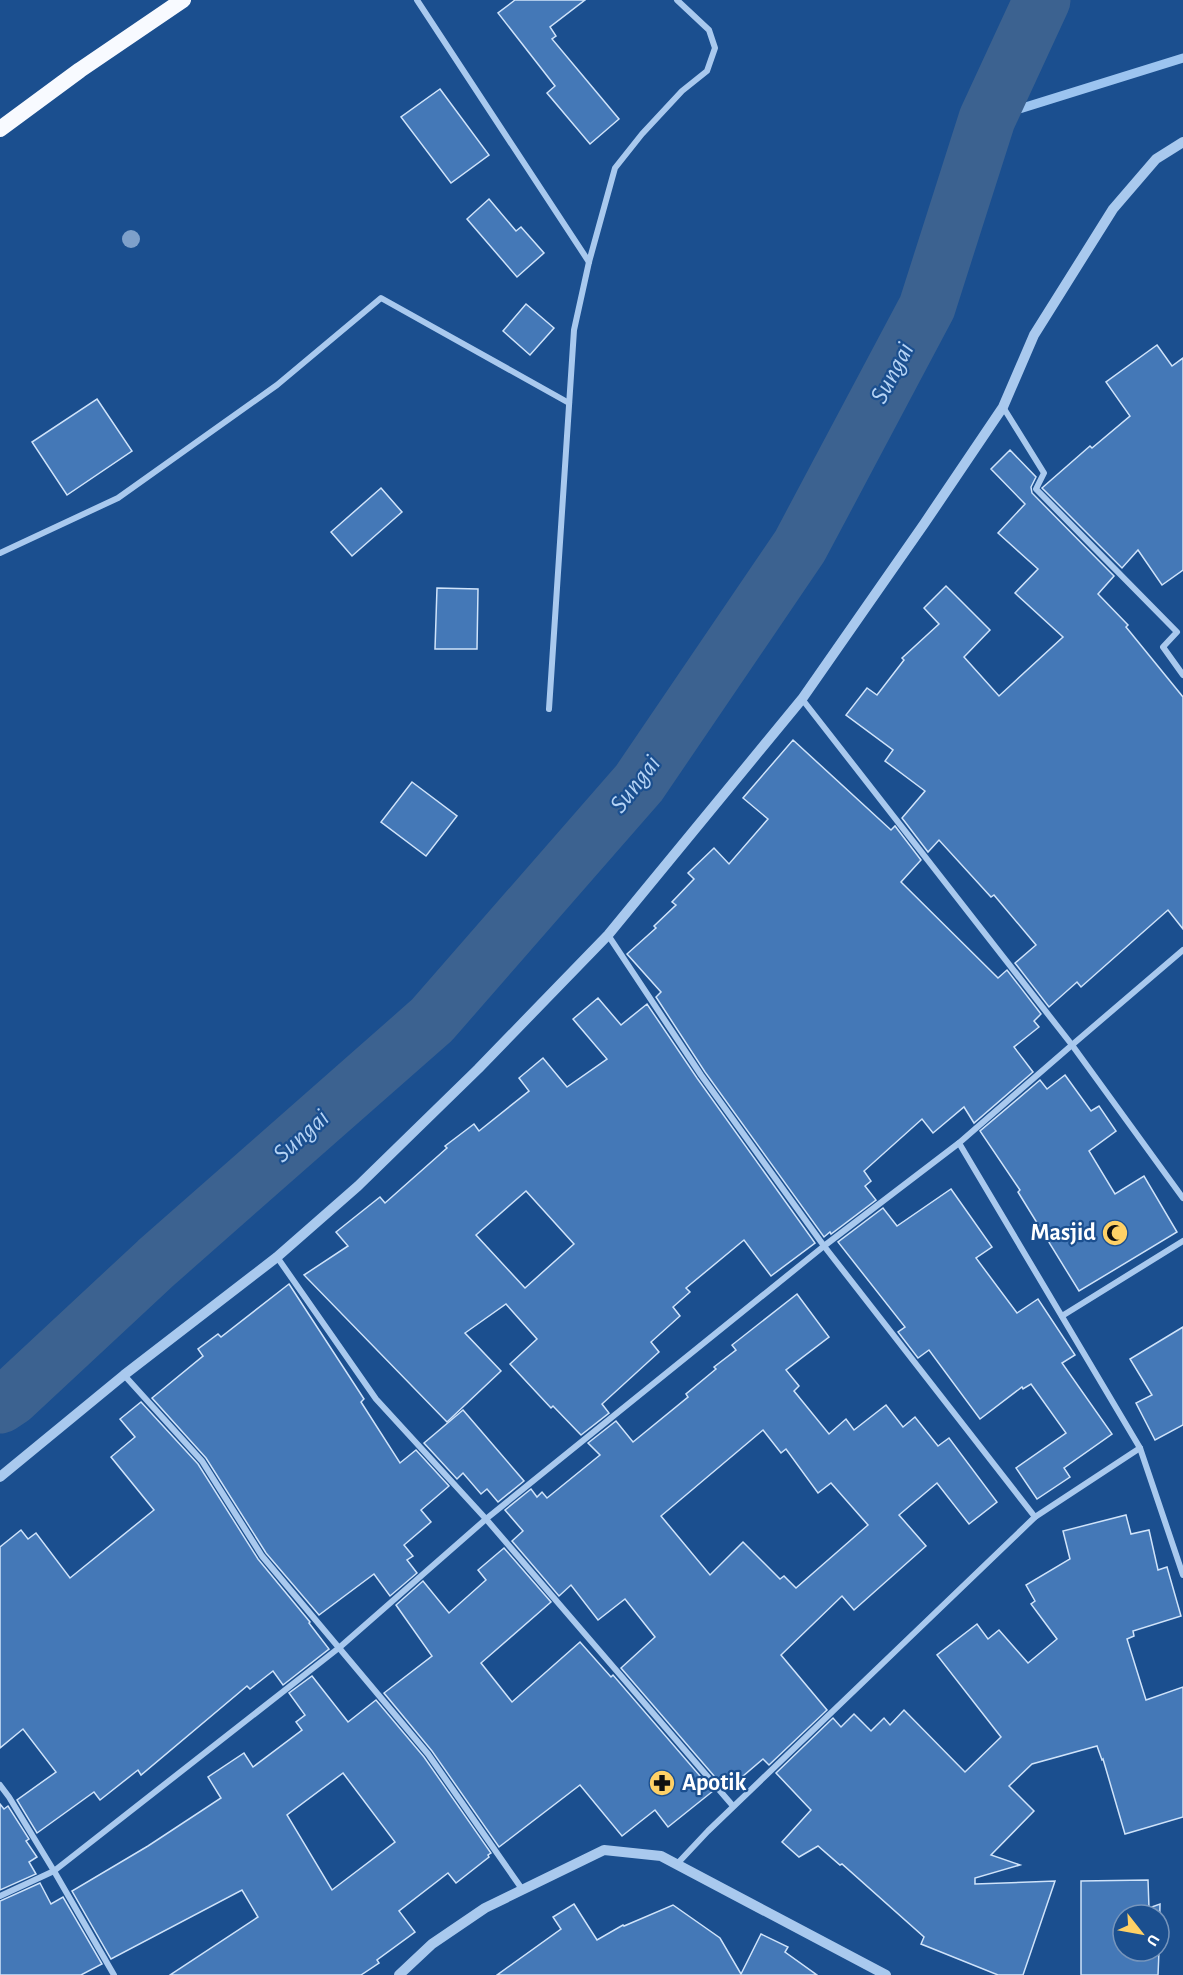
<svg xmlns="http://www.w3.org/2000/svg" width="1183" height="1975" font-family="'Alegreya Sans',sans-serif">
	<rect width="100%" height="100%" fill="#1b4f8f"/>
	<g fill="none" stroke-linecap="round" stroke-linejoin="round">
		<path stroke="#9cc4f0" stroke-width="9" d="M 987,119 L 1183,58"/>
		<path stroke="#3c6290" stroke-width="57" d="M 0,1405 L 12,1397 L 157,1262 L 432,1020 L 639,783 L 800,546 L 927,307 L 987,119 L 1042,0"/>
	</g>
	<g fill="#4478b7" stroke="#cfe3fa" stroke-width="1.5" fill-rule="evenodd">
		<path d="M 515,0 L 585,0 L 550,27 L 556,36 L 552,39 L 619,119 L 590,144 L 547,93 L 555,86 L 498,13 Z"/>
		<path d="M 440,89 L 489,155 L 451,183 L 401,117 Z"/>
		<path d="M 489,199 L 516,231 L 521,227 L 544,253 L 517,277 L 467,219 Z"/>
		<path d="M 526,304 L 554,328 L 530,355 L 503,331 Z"/>
		<path d="M 1157,345 L 1172,366 L 1183,358 L 1183,570 L 1162,585 L 1138,550 L 1122,568 L 1042,488 L 1090,446 L 1092,448 L 1130,416 L 1106,382 Z"/>
		<path d="M 97,399 L 132,451 L 67,495 L 32,442 Z"/>
		<path d="M 1010,450 L 1036,477 L 1031,487 L 1032,493 L 1114,576 L 1098,594 L 1128,625 L 1126,627 L 1183,697 L 1183,929 L 1168,910 L 1081,987 L 1077,982 L 1049,1007 L 1015,963 L 1036,945 L 994,895 L 991,897 L 939,840 L 928,852 L 902,818 L 925,791 L 885,761 L 893,750 L 846,715 L 867,688 L 877,695 L 904,660 L 902,658 L 939,624 L 924,608 L 946,586 L 990,630 L 964,657 L 999,696 L 1063,637 L 1015,593 L 1038,569 L 998,533 L 1025,504 L 991,469 Z"/>
		<path d="M 381,488 L 402,512 L 352,556 L 331,532 Z"/>
		<path d="M 437,588 L 478,589 L 477,649 L 435,649 Z"/>
		<path d="M 793,740 L 891,830 L 895,826 L 921,860 L 901,882 L 998,978 L 1007,970 L 1041,1014 L 1034,1021 L 1039,1027 L 1014,1047 L 1033,1072 L 974,1123 L 964,1107 L 933,1133 L 922,1119 L 864,1171 L 871,1181 L 865,1186 L 876,1200 L 831,1234 L 830,1232 L 824,1237 L 705,1072 L 656,997 L 661,992 L 627,954 L 656,928 L 654,926 L 676,905 L 672,902 L 694,879 L 688,873 L 714,848 L 729,864 L 768,819 L 743,798 Z"/>
		<path d="M 412,782 L 457,816 L 426,856 L 381,822 Z"/>
		<path d="M 598,998 L 621,1025 L 647,1004 L 697,1078 L 815,1243 L 771,1276 L 744,1240 L 686,1288 L 690,1292 L 673,1307 L 680,1316 L 651,1342 L 659,1352 L 602,1404 L 609,1413 L 581,1435 L 553,1406 L 551,1408 L 510,1364 L 537,1339 L 506,1304 L 465,1333 L 501,1371 L 447,1422 L 304,1275 L 348,1246 L 336,1232 L 380,1197 L 385,1203 L 447,1148 L 445,1146 L 474,1124 L 479,1131 L 529,1091 L 519,1078 L 543,1058 L 567,1087 L 607,1059 L 573,1019 ZM 526,1191 L 574,1244 L 525,1288 L 476,1235 Z"/>
		<path d="M 1065,1075 L 1091,1111 L 1099,1106 L 1116,1131 L 1089,1151 L 1115,1194 L 1144,1176 L 1177,1232 L 1079,1291 L 1018,1192 L 1020,1190 L 980,1131 L 1040,1080 L 1047,1089 Z"/>
		<path d="M 951,1189 L 992,1247 L 976,1258 L 1017,1313 L 1038,1299 L 1075,1355 L 1062,1363 L 1112,1434 L 1064,1468 L 1070,1477 L 1037,1499 L 1016,1468 L 1066,1433 L 1031,1384 L 1023,1389 L 1022,1387 L 980,1419 L 929,1350 L 918,1358 L 898,1332 L 905,1327 L 838,1242 L 883,1208 L 897,1226 Z"/>
		<path d="M 289,1284 L 364,1399 L 361,1402 L 400,1463 L 416,1450 L 449,1486 L 421,1510 L 431,1522 L 404,1545 L 413,1556 L 407,1560 L 417,1573 L 390,1596 L 374,1574 L 319,1615 L 266,1553 L 206,1458 L 152,1398 L 203,1356 L 198,1349 L 218,1334 L 221,1337 Z"/>
		<path d="M 797,1294 L 829,1337 L 786,1370 L 799,1386 L 794,1391 L 829,1434 L 846,1419 L 854,1430 L 886,1405 L 903,1427 L 915,1417 L 938,1446 L 949,1438 L 997,1502 L 969,1524 L 937,1483 L 899,1515 L 926,1546 L 854,1610 L 842,1596 L 781,1655 L 827,1710 L 769,1765 L 763,1759 L 729,1788 L 724,1782 L 721,1784 L 621,1668 L 655,1637 L 625,1599 L 598,1620 L 571,1585 L 559,1596 L 512,1541 L 523,1531 L 505,1510 L 531,1489 L 537,1497 L 542,1492 L 547,1498 L 600,1455 L 588,1443 L 616,1421 L 633,1442 L 688,1397 L 686,1394 L 716,1369 L 714,1367 L 736,1350 L 732,1345 ZM 763,1430 L 781,1453 L 786,1449 L 818,1493 L 831,1483 L 868,1525 L 796,1588 L 784,1576 L 780,1579 L 743,1542 L 710,1575 L 661,1516 Z"/>
		<path d="M 1183,1327 L 1183,1425 L 1155,1440 L 1136,1403 L 1152,1395 L 1130,1359 Z"/>
		<path d="M 141,1402 L 198,1464 L 258,1559 L 310,1622 L 309,1623 L 329,1649 L 283,1685 L 273,1671 L 250,1689 L 247,1686 L 141,1775 L 138,1770 L 100,1800 L 94,1792 L 37,1833 L 17,1800 L 56,1772 L 23,1729 L 0,1748 L 0,1547 L 21,1530 L 28,1539 L 36,1533 L 70,1578 L 154,1510 L 111,1457 L 135,1437 L 120,1419 Z"/>
		<path d="M 463,1410 L 524,1481 L 498,1502 L 487,1489 L 481,1494 L 463,1473 L 457,1479 L 424,1443 Z"/>
		<path d="M 1126,1515 L 1131,1534 L 1149,1530 L 1158,1570 L 1167,1567 L 1181,1616 L 1133,1631 L 1134,1636 L 1127,1639 L 1146,1700 L 1183,1687 L 1183,1817 L 1125,1834 L 1103,1759 L 1102,1760 L 1097,1746 L 1032,1764 L 1009,1786 L 1034,1811 L 991,1855 L 1020,1865 L 975,1878 L 975,1884 L 1055,1881 L 1023,1975 L 998,1975 L 921,1944 L 924,1937 L 842,1864 L 840,1865 L 818,1846 L 799,1857 L 782,1842 L 811,1810 L 776,1773 L 833,1718 L 841,1727 L 854,1714 L 871,1731 L 884,1718 L 890,1725 L 904,1710 L 965,1772 L 1001,1737 L 937,1655 L 977,1624 L 988,1639 L 999,1630 L 1028,1663 L 1057,1639 L 1031,1604 L 1035,1601 L 1026,1585 L 1070,1559 L 1063,1531 Z"/>
		<path d="M 504,1548 L 551,1602 L 481,1663 L 512,1702 L 580,1642 L 611,1677 L 613,1675 L 713,1791 L 668,1827 L 655,1810 L 622,1836 L 580,1785 L 499,1847 L 432,1751 L 384,1693 L 432,1656 L 396,1605 L 423,1581 L 449,1613 L 486,1580 L 478,1570 Z"/>
		<path d="M 312,1676 L 348,1722 L 376,1700 L 424,1757 L 491,1853 L 488,1855 L 489,1857 L 456,1883 L 448,1873 L 399,1911 L 415,1932 L 377,1960 L 379,1963 L 361,1975 L 170,1975 L 258,1917 L 242,1890 L 111,1959 L 72,1891 L 148,1846 L 221,1798 L 208,1777 L 244,1753 L 253,1767 L 302,1730 L 296,1722 L 305,1715 L 289,1693 ZM 343,1773 L 395,1842 L 332,1890 L 287,1815 Z"/>
		<path d="M 0,1804 L 4,1809 L 8,1806 L 29,1839 L 26,1841 L 37,1857 L 29,1862 L 36,1874 L 0,1890 Z"/>
		<path d="M 1148,1880 L 1149,1908 L 1160,1904 L 1159,1948 L 1159,1915 L 1123,1915 L 1123,1951 L 1159,1951 L 1158,1975 L 1081,1975 L 1081,1881 Z"/>
		<path d="M 40,1883 L 51,1904 L 63,1897 L 102,1964 L 81,1975 L 0,1975 L 0,1901 Z"/>
		<path d="M 574,1904 L 597,1940 L 623,1925 L 624,1926 L 673,1905 L 720,1938 L 741,1974 L 761,1934 L 788,1947 L 785,1952 L 817,1975 L 497,1975 L 561,1929 L 553,1917 Z"/>
	</g>
	<g fill="none" stroke-linecap="round" stroke-linejoin="round">
		<g stroke="#a9c9ee" stroke-width="6">
			<path d="M 417,0 L 589,262"/>
			<path d="M 1003,407 L 1044,473 L 1036,489 L 1177,632 L 1163,647 L 1183,675"/>
			<path d="M 0,553 L 118,498 L 277,385 L 381,298 L 569,403"/>
			<path d="M 549,709 L 574,330 L 589,262 L 615,168 L 642,134 L 682,91 L 707,71 L 715,48 L 709,30 L 677,0"/>
			<path d="M 608,935 L 701,1075 L 824,1246 L 1035,1517"/>
			<path d="M 1183,950 L 1072,1045 L 1183,1198"/>
			<path d="M 959,1143 L 1140,1448 L 1183,1575"/>
			<path d="M 277,1257 L 376,1399 L 486,1519 L 733,1806"/>
			<path d="M 1062,1316 L 1183,1241"/>
			<path d="M 124,1375 L 202,1461 L 262,1556 L 428,1754 L 522,1889"/>
			<path d="M 0,1785 L 9,1797 L 54,1871 L 114,1975"/>
			<path d="M 677,1864 L 708,1831 L 1035,1517 L 1140,1448"/>
			<path d="M 0,1896 L 54,1871 L 340,1647 L 486,1519 L 824,1246 L 959,1143 L 1072,1045 L 802,699"/>
		</g>
		<g stroke="#a9c9ee" stroke-width="10">
			<path d="M 0,1477 L 124,1375 L 277,1257 L 358,1186 L 478,1069 L 608,935 L 802,699 L 924,524 L 1003,407 L 1034,335 L 1113,209 L 1156,159 L 1183,142"/>
			<path d="M 399,1975 L 432,1944 L 485,1908 L 604,1850 L 661,1856 L 886,1975"/>
		</g>
		<path stroke="#f8faff" stroke-width="16" d="M 0,129 L 80,70 L 183,0"/>
	</g>
	<circle fill="#7ea0ca" cx="131" cy="239" r="9"/>
	<defs>
		<g id="mosque-disc" transform="scale(1.35)"><circle r="9.5" fill="#ffd166" stroke="#1b4f8f"/><path d="M3.5-4.9A6 6 0 1 0 3.5 4.9A5 5 0 1 1 3.5-4.9Z" fill="#111"/></g>
		<g id="pharmacy-disc" transform="scale(1.35)"><circle r="9.5" fill="#ffd166" stroke="#1b4f8f"/><path d="M-2-6h4v4h4v4h-4v4h-4v-4h-4v-4h4Z" fill="#111"/></g>
	</defs>
	<g fill-rule="evenodd">
		<use href="#mosque-disc" x="1115" y="1233"/>
		<use href="#pharmacy-disc" x="662" y="1783"/>
	</g>
	<g text-anchor="middle" dominant-baseline="central" stroke-width="4.5" stroke-linejoin="round" paint-order="stroke">
		<g font-size="24" font-weight="bold" fill="#fff" stroke="#1b4f8f" text-anchor="end">
			<text x="1096" y="1233">Masjid</text>
			<text x="682" y="1783" text-anchor="start">Apotik</text>
		</g>
		<g font-size="26" font-style="italic" fill="#b5d3f5" stroke="#1b4f8f">
			<text transform="translate(892 373) rotate(-62)">Sungai</text>
			<text transform="translate(635 784) rotate(-52)">Sungai</text>
			<text transform="translate(301 1136) rotate(-42)">Sungai</text>
		</g>
	</g>
	<g transform="translate(1141 1933) rotate(121)"><circle r="28" fill="#1b4f8f" stroke="#7695bc" stroke-width="1.5"/>
	<path d="M0-4.5L10 22L0 15L-10 22Z" fill="#ffd166"/>
	<text y="-9" font-size="16" font-weight="bold" text-anchor="middle" fill="#ffffff">U</text>
	</g>
</svg>
